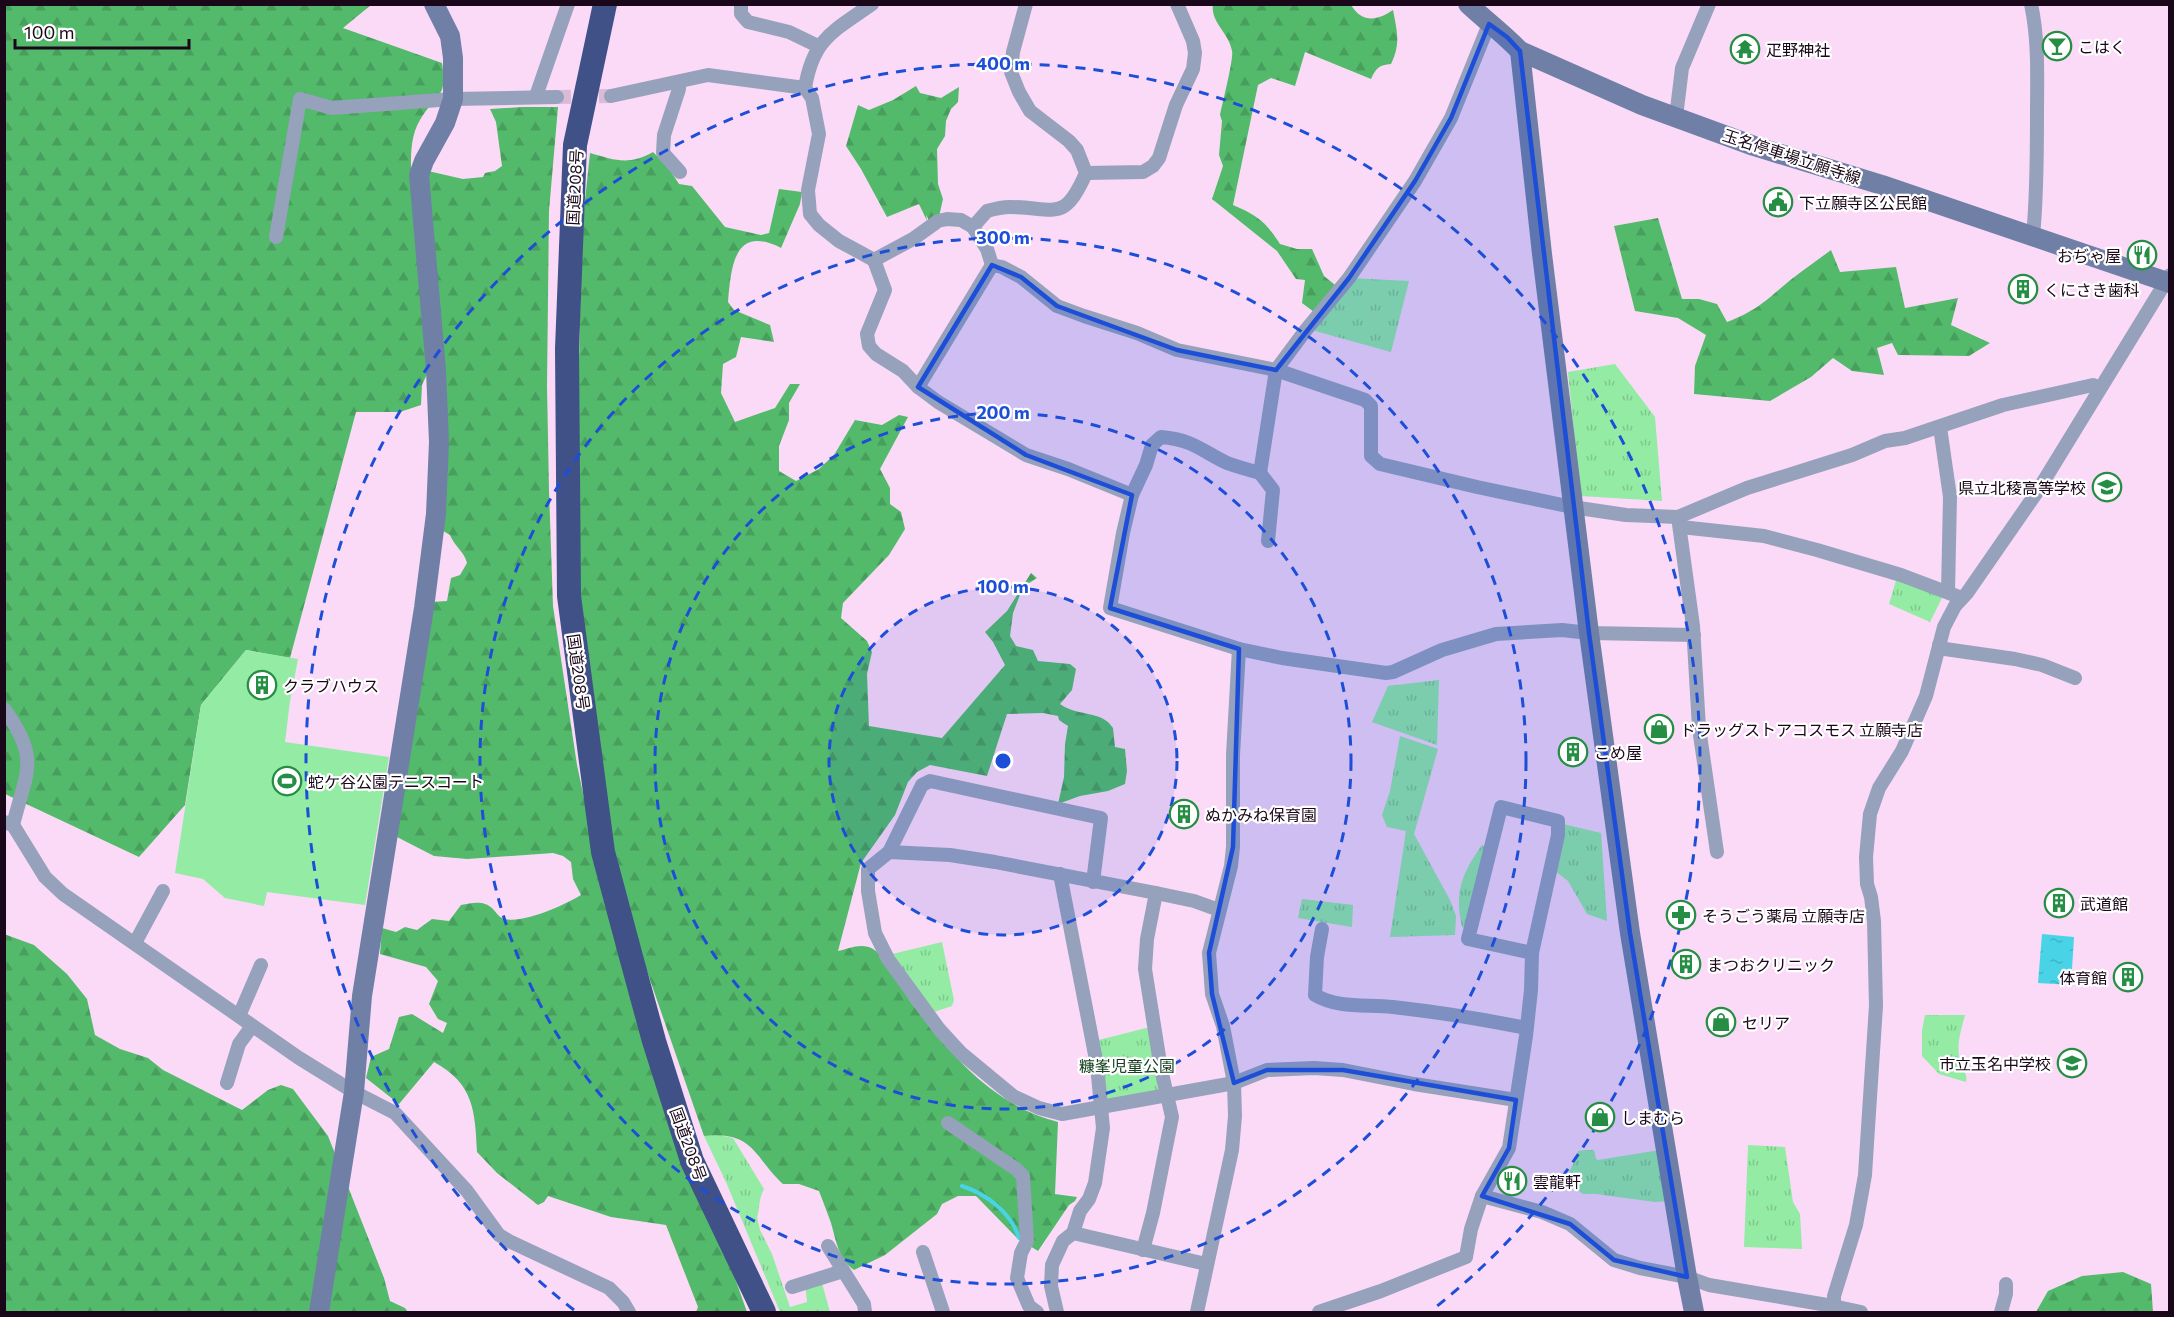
<svg xmlns="http://www.w3.org/2000/svg" width="2174" height="1317" font-family="Commissioner,'Noto Sans JP',sans-serif">
	<defs>
		<pattern id="grass-tufts" width="24" height="20" patternUnits="userSpaceOnUse" patternTransform="scale(1.5)"><rect width="24" height="20" fill="#94eba4"/><path d="M3 7l-1-3M5 7V3M7 7l1-3M15 17l-1-3M17 17v-4M19 17l1-3" fill="none" stroke="#7fc88d"/></pattern>
		<pattern id="forest-firs" width="22" height="20" patternUnits="userSpaceOnUse" patternTransform="scale(1.5)"><rect width="22" height="20" fill="#53ba6b"/><path d="M5 1l3.5 6h-7zM16 11l3.5 6h-7z" fill="#489e5c"/></pattern>
		<pattern id="water-ripples" width="26" height="14" patternUnits="userSpaceOnUse" patternTransform="scale(1.5)"><rect width="26" height="14" fill="#49d3e7"/><path d="M2 4q2-2 4 0t4 0M15 11q2-2 4 0t4 0" fill="none" stroke="#3fb4c6"/></pattern>
	</defs>
	<rect width="100%" height="100%" fill="#fbdaf8"/>
	<g fill="url(#grass-tufts)">
		<path d="M 1349,278 L 1409,281 L 1391,352 L 1308,329 Z"/>
		<path d="M 1615,364 L 1655,417 L 1662,501 L 1580,496 L 1568,372 Z"/>
		<path d="M 1897,577 L 1943,596 L 1930,622 L 1889,604 Z"/>
		<path d="M 1439,680 L 1437,745 L 1372,722 L 1388,686 Z"/>
		<path d="M 1400,736 L 1438,749 L 1414,834 L 1450,900 L 1456,916 L 1455,935 L 1390,937 L 1406,831 L 1387,827 L 1382,815 L 1390,791 Z"/>
		<path d="M 1563,824 L 1601,833 L 1607,921 L 1587,914 L 1568,881 L 1555,871 Z"/>
		<path d="M 1482,845 L 1486,848 L 1466,928 L 1462,927 C 1454,892 1462,873 1482,845 Z"/>
		<path d="M 1302,899 L 1353,905 L 1352,927 L 1298,918 Z"/>
		<path d="M 942,942 L 954,1000 L 952,1006 L 931,1013 L 888,955 Z"/>
		<path d="M 1925,1015 L 1965,1015 C 1961,1031 1955,1047 1961,1064 C 1963,1071 1968,1075 1966,1082 L 1939,1074 L 1922,1056 L 1922,1030 Z"/>
		<path d="M 1146,1028 L 1149,1029 L 1160,1088 L 1157,1091 L 1106,1103 L 1095,1041 Z"/>
		<path d="M 719,1135 L 733,1138 L 764,1189 C 758,1200 760,1210 757,1217 L 760,1230 L 772,1254 L 790,1307 L 807,1302 L 805,1283 L 822,1283 L 830,1312 L 780,1312 L 726,1182 L 704,1136 Z"/>
		<path d="M 1748,1145 L 1785,1147 L 1793,1202 L 1800,1214 L 1802,1249 L 1744,1247 Z"/>
		<path d="M 1586,1150 L 1594,1150 L 1596,1159 L 1598,1160 L 1660,1150 L 1670,1201 L 1655,1202 L 1596,1194 L 1583,1194 L 1564,1180 L 1574,1163 L 1578,1151 Z"/>
	</g>
	<g fill="url(#forest-firs)">
		<path d="M 1213,4 L 1351,5 C 1362,23 1377,21 1393,10 C 1397,31 1401,44 1391,64 C 1379,65 1376,68 1371,79 L 1305,52 L 1295,86 L 1271,78 L 1258,85 L 1233,205 C 1257,215 1266,222 1280,244 L 1297,249 L 1312,249 L 1324,276 L 1340,289 L 1318,315 L 1302,303 L 1305,280 L 1296,279 L 1277,251 L 1212,199 L 1223,166 L 1219,155 L 1222,121 L 1220,115 C 1222,105 1234,58 1232,51 C 1229,33 1210,22 1213,4 Z"/>
		<path d="M 4,5 L 371,5 L 343,28 L 442,63 C 448,99 436,93 420,120 C 410,137 411,156 411,174 L 427,374 L 422,385 L 421,405 L 400,412 L 356,412 L 290,658 L 246,650 L 201,705 L 185,805 L 139,857 L 5,794 Z"/>
		<path d="M 916,86 L 920,93 L 941,98 L 959,87 L 958,102 L 951,109 L 946,121 L 945,136 L 937,149 L 938,184 L 943,199 L 938,221 L 931,224 L 926,215 L 927,221 L 919,204 L 887,217 L 861,169 L 846,146 L 858,105 L 869,110 L 893,100 Z"/>
		<path d="M 522,107 L 558,107 L 549,211 L 547,386 L 549,490 L 553,606 L 577,765 L 614,938 L 747,1312 L 696,1312 L 698,1307 L 666,1225 L 611,1217 L 548,1196 L 544,1202 L 538,1205 L 497,1173 L 477,1152 C 475,1111 474,1084 434,1062 L 399,1104 L 366,1078 L 371,1057 L 389,1049 L 399,1017 L 412,1014 L 443,1033 L 447,1023 L 438,1019 L 429,1004 L 438,981 L 426,967 L 380,954 L 382,928 L 396,932 L 405,927 L 417,930 L 432,919 L 449,921 L 461,905 C 472,903 483,900 492,908 C 496,912 498,916 502,918 C 519,926 567,904 581,895 L 573,879 L 571,862 L 563,856 L 553,853 L 467,859 L 434,856 L 397,837 L 431,602 L 447,601 L 451,578 L 460,575 L 467,563 C 464,551 454,546 450,535 L 438,528 L 428,171 L 463,179 L 483,177 L 485,173 L 495,171 L 502,166 L 496,122 L 490,109 Z"/>
		<path d="M 653,152 L 668,167 L 679,184 L 692,186 L 725,227 L 761,235 L 769,233 L 779,189 L 802,192 L 800,204 L 781,248 C 734,224 731,267 728,302 L 734,310 L 770,325 L 774,342 L 741,337 L 736,357 L 723,364 L 721,393 L 735,422 L 775,408 L 790,384 L 800,384 L 789,403 L 789,420 L 779,446 L 779,471 L 796,481 L 819,469 L 834,455 L 855,420 L 882,425 L 899,415 L 908,417 L 880,469 L 890,488 L 890,504 L 901,512 L 905,529 L 889,555 L 843,603 L 841,618 L 867,641 L 872,652 L 867,674 L 869,726 L 942,738 L 1005,665 L 993,642 L 985,632 L 1007,611 L 1031,573 L 1037,578 L 1023,587 L 1013,613 L 1010,636 L 1016,646 L 1033,650 L 1038,661 L 1070,664 L 1076,669 L 1072,690 L 1060,704 C 1078,717 1102,710 1113,728 L 1115,747 L 1125,749 L 1127,771 L 1125,784 L 1108,791 L 1080,796 L 1058,804 L 1064,777 L 1065,744 L 1068,726 L 1059,720 L 1058,716 L 1043,713 L 1007,714 L 987,776 L 930,765 L 917,772 L 908,782 L 895,815 L 861,863 L 838,951 C 848,949 862,942 873,949 C 892,962 900,988 913,1005 C 950,1055 996,1107 1058,1122 L 1055,1194 L 1077,1197 L 1075,1201 L 1069,1205 L 1038,1251 L 1017,1238 L 976,1196 L 958,1196 L 942,1204 L 937,1214 L 885,1255 L 854,1270 C 838,1258 836,1240 831,1223 C 827,1212 823,1201 819,1191 L 799,1184 L 783,1184 C 753,1156 754,1131 704,1136 L 629,919 L 611,838 L 580,603 L 576,489 L 582,229 L 590,153 C 615,160 628,166 653,152 Z"/>
		<path d="M 1658,218 L 1682,299 L 1699,299 L 1717,304 L 1727,322 C 1759,310 1768,298 1793,278 C 1806,268 1819,259 1831,250 L 1840,272 L 1896,267 L 1905,308 L 1958,298 L 1951,325 L 1990,343 L 1969,356 L 1898,355 L 1892,343 L 1877,348 L 1884,375 L 1852,371 L 1833,358 L 1811,377 L 1770,401 L 1694,394 L 1695,366 L 1706,335 L 1678,318 L 1635,311 L 1614,226 Z"/>
		<path d="M 4,934 L 34,945 L 67,974 L 87,999 L 95,1035 L 120,1049 L 148,1058 L 163,1070 L 242,1110 L 268,1090 L 281,1085 L 293,1089 L 328,1136 L 384,1278 L 390,1301 L 405,1308 L 408,1312 L 5,1312 Z"/>
		<path d="M 2123,1272 L 2151,1284 L 2153,1312 L 2036,1312 L 2048,1291 L 2082,1276 Z"/>
	</g>
	<path fill="#94eba4" d="M 246,650 L 298,659 L 290,701 L 285,742 L 389,757 L 365,905 L 267,892 L 264,906 L 225,898 L 203,879 L 175,873 L 201,705 Z"/>
	<path fill="url(#water-ripples)" d="M 2042,934 L 2074,937 L 2071,985 L 2038,983 Z"/>
	<g fill="none" stroke-linecap="round" stroke-linejoin="round">
		<path stroke="#49d3e7" stroke-width="4" d="M 962,1186 C 986,1194 1011,1212 1019,1238"/>
		<path stroke="#d9bad7" stroke-width="14" stroke-dasharray="14 7" stroke-linecap="butt" d="M 557,97 L 611,96"/>
		<g stroke="#96a1bc" stroke-width="14">
			<path d="M 741,4 L 741,14 L 748,22 L 789,32 L 818,46"/>
			<path d="M 872,4 C 834,31 813,38 805,88 L 812,98 L 819,134 L 808,190 L 810,214 L 819,225 L 839,241 L 874,260 L 885,290 L 867,334 L 869,346 L 876,354 L 903,371 L 918,387 L 938,402 L 1026,455 L 1068,469 L 1132,495 L 1123,533 L 1110,608 L 1239,649 L 1282,658 L 1386,673 L 1393,672 L 1442,650 L 1496,634 L 1562,630 L 1589,633 L 1694,635"/>
			<path d="M 2031,4 C 2039,41 2037,79 2037,116 C 2037,156 2037,196 2033,236"/>
			<path d="M 679,82 L 679,89 L 664,135 L 663,153 L 680,172"/>
			<path d="M 536,96 L 568,4"/>
			<path d="M 611,96 L 708,75 L 805,88"/>
			<path d="M 1676,117 L 1682,68 L 1709,4"/>
			<path d="M 1086,173 L 1143,172 L 1153,166 L 1159,158 L 1176,105 L 1193,69 L 1195,53 L 1193,41 L 1177,4"/>
			<path d="M 973,227 L 987,211 C 994,209 1003,207 1010,207 C 1055,207 1064,224 1086,173 L 1077,150 L 1069,141 L 1030,111 L 1019,92 L 1011,72 L 1013,52 L 1026,4"/>
			<path d="M 276,237 L 300,99 L 332,108 L 453,99 L 557,97"/>
			<path d="M 874,260 L 913,239 L 938,221 L 947,219 L 961,220 L 973,227 L 987,249 L 992,265 L 1002,267 L 1021,277 L 1057,306 L 1084,316 L 1137,333 L 1177,350 L 1276,370 L 1365,400 L 1371,406 L 1371,456 L 1380,464 L 1477,487 L 1572,507 L 1626,515 L 1678,517 L 1747,488 L 1852,455 L 1885,441 L 1905,438 L 2003,405 L 2093,385 L 2100,388"/>
			<path d="M 918,387 L 992,265"/>
			<path d="M 1940,427 L 1950,497 L 1948,592"/>
			<path d="M 1132,495 L 1146,465 L 1152,445 L 1161,437 C 1194,440 1200,450 1227,463 C 1238,467 1249,470 1260,473"/>
			<path d="M 1678,517 L 1693,626 L 1699,728 L 1717,852"/>
			<path d="M 1681,527 L 1764,536 L 1817,550 L 1901,575 L 1962,598"/>
			<path d="M 1268,541 L 1273,490 L 1260,473 L 1276,370 L 1305,331 L 1349,278 L 1415,181 L 1451,118 L 1489,24"/>
			<path d="M 1939,645 L 1945,649 L 2015,659 L 2042,665 L 2075,678"/>
			<path d="M 4,709 C 41,759 26,772 13,825"/>
			<path d="M 4,822 L 13,825 L 45,877 L 63,894 L 299,1058 L 354,1092 L 395,1113 L 467,1191 L 499,1235 L 509,1241 L 609,1288 L 623,1302 L 629,1312"/>
			<path d="M 889,852 L 950,855 L 995,862 L 1156,893 L 1194,901 L 1219,910"/>
			<path d="M 1093,882 L 1101,818 L 930,781 L 922,785 L 889,852 L 868,869 L 868,891 L 875,933 L 888,959 L 939,1029 L 961,1053 L 1013,1096 L 1039,1108 L 1062,1114 L 1234,1083 L 1267,1070 L 1314,1068 L 1343,1070 L 1414,1084 L 1516,1100"/>
			<path d="M 1322,929 L 1317,957 L 1315,995 C 1339,1009 1366,1004 1393,1007 C 1437,1012 1482,1019 1526,1028"/>
			<path d="M 135,943 L 163,891"/>
			<path d="M 239,1016 L 261,965"/>
			<path d="M 227,1083 L 239,1044 L 252,1026"/>
			<path d="M 948,1123 L 1016,1169 L 1023,1176 L 1027,1241 L 1021,1253 L 1017,1278 L 1029,1306 L 1037,1312"/>
			<path d="M 1482,1196 L 1542,1212 L 1570,1224 L 1614,1260 L 1640,1268 L 1687,1277 L 1709,1285 L 1833,1306 L 1861,1312"/>
			<path d="M 1073,1233 L 1206,1264"/>
			<path d="M 828,1246 L 864,1304 L 865,1312"/>
			<path d="M 1143,1250 L 1153,1213 L 1172,1117 L 1161,1069 L 1145,969 L 1147,939 L 1156,893"/>
			<path d="M 923,1252 L 943,1312"/>
			<path d="M 792,1287 L 843,1271"/>
			<path d="M 1057,1312 L 1051,1286 L 1052,1265 L 1063,1241 L 1073,1233 L 1080,1211 L 1089,1199 L 1095,1183 L 1103,1128 L 1097,1065 L 1060,874"/>
			<path d="M 1197,1312 L 1232,1150 L 1235,1116 L 1234,1083 L 1223,1026 L 1212,994 L 1209,953 L 1231,866 L 1233,847 L 1233,755 L 1239,649"/>
			<path d="M 1319,1312 L 1381,1291 L 1466,1257 L 1471,1229 L 1482,1196 L 1509,1148 L 1526,1036 L 1531,990 L 1532,953 L 1558,835 L 1558,821 L 1501,807 L 1468,939 L 1532,953"/>
			<path d="M 1834,1312 L 1834,1296 L 1856,1225 L 1865,1175 L 1867,1143 L 1876,1006 L 1874,921 L 1871,897 L 1867,884 L 1866,857 L 1870,814 L 1879,788 L 1902,751 L 1926,696 L 1944,627 L 1955,606 L 1967,593 L 2037,492 L 2170,275"/>
			<path d="M 2001,1312 L 2006,1294 L 2006,1284"/>
		</g>
		<g stroke="#707fa6" stroke-width="20">
			<path d="M 1468,4 C 1485,20 1504,34 1520,51 L 1642,105 L 1754,146 L 1882,185 L 2170,283"/>
			<path d="M 1520,51 L 1542,254 L 1589,633 L 1630,933 L 1687,1277 L 1694,1312"/>
			<path d="M 319,1312 L 354,1092 L 362,996 L 424,608 L 436,514 L 439,442 L 436,370 L 419,175 L 424,161 L 445,123 L 453,99 L 453,58 L 450,36 L 434,4"/>
		</g>
		<path stroke="#3f5187" stroke-width="24" d="M 605,4 L 575,145 L 567,349 L 569,596 L 603,852 L 630,953 L 654,1041 L 692,1161 L 764,1312"/>
	</g>
	<path fill="#1d4ed8" fill-opacity="0.2" stroke="#1d4ed8" stroke-width="4.5" stroke-linejoin="round" d="M 1489,24 L 1507,37 L 1520,51 L 1589,633 L 1630,933 L 1687,1277 L 1614,1260 L 1570,1224 L 1482,1196 L 1509,1148 L 1516,1100 L 1343,1070 L 1267,1070 L 1234,1083 L 1212,994 L 1209,953 L 1233,847 L 1239,649 L 1110,608 L 1132,495 L 1026,455 L 918,387 L 992,265 L 1021,277 L 1057,306 L 1177,350 L 1276,370 L 1349,278 L 1415,181 L 1451,118 Z"/>
	<circle cx="1003" cy="761" r="174" fill="#1d4ed8" fill-opacity=".12"/>
	<g fill="none" stroke="#1d4ed8" stroke-width="3" stroke-dasharray="10 8">
		<circle cx="1003" cy="761" r="174"/>
		<circle cx="1003" cy="761" r="348"/>
		<circle cx="1003" cy="761" r="523"/>
		<path d="M574 1310A697 697 0 1 1 1432 1310"/>
	</g>
	<defs>
		<g id="bar-ring" transform="scale(1.5)"><circle r="9.5" fill="#fff" stroke="#258e44" stroke-width="1.5"/><path d="M-6-5H6L.8 .8V4.5H3.5V6h-7V4.5H-.8V.8Z" fill="#258e44"/></g>
		<g id="temple-ring" transform="scale(1.5)"><circle r="9.5" fill="#fff" stroke="#258e44" stroke-width="1.5"/><path d="M0-6L5-2H3V0L6.5 2.5H4V6H1.5V3h-3V6H-4V2.5H-6.5L-3 0V-2H-5Z" fill="#258e44"/></g>
		<g id="civic-ring" transform="scale(1.5)"><circle r="9.5" fill="#fff" stroke="#258e44" stroke-width="1.5"/><path d="M-.6-6.5H3V-4.5H.6V-3L4-1V1h2V6H-6V1h2V-1L-.6-3ZM-1.2 2.5V6h2.4V2.5Z" fill="#258e44"/></g>
		<g id="restaurant-ring" transform="scale(1.5)"><circle r="9.5" fill="#fff" stroke="#258e44" stroke-width="1.5"/><path d="M-5-6h1v4h1v-4h1v4h1v-4h1v5L-1.5 .5V6h-2V.5L-5-1ZM5-6V6H3V1.5H1.5Q1.5-4 5-6Z" fill="#258e44"/></g>
		<g id="building-ring" transform="scale(1.5)"><circle r="9.5" fill="#fff" stroke="#258e44" stroke-width="1.5"/><path d="M-4-6H4V6H1V3H-1V6H-4ZM-2.5-4.3h1.7v1.8h-1.7ZM.8-4.3h1.7v1.8H.8ZM-2.5-1h1.7V.8h-1.7ZM.8-1h1.7V.8H.8Z" fill="#258e44"/></g>
		<g id="school-ring" transform="scale(1.5)"><circle r="9.5" fill="#fff" stroke="#258e44" stroke-width="1.5"/><path d="M0-5L7-2L0 1L-7-2ZM-4 1L0 2.5L4 1V4Q0 6-4 4Z" fill="#258e44"/></g>
		<g id="shop-ring" transform="scale(1.5)"><circle r="9.5" fill="#fff" stroke="#258e44" stroke-width="1.5"/><path d="M-5-2.5h2.3a2.7 3.5 0 0 1 5.4 0H5L5.5 6h-11ZM-1.5-2.5h3a1.5 2.3 0 0 0-3 0Z" fill="#258e44"/></g>
		<g id="stadium-ring" transform="scale(1.5)"><circle r="9.5" fill="#fff" stroke="#258e44" stroke-width="1.5"/><path d="M0-5a6.5 5 0 1 0 0 10a6.5 5 0 1 0 0-10ZM-3.5-1.8h7v3.6h-7Z" fill="#258e44"/></g>
		<g id="pharmacy-ring" transform="scale(1.5)"><circle r="9.5" fill="#fff" stroke="#258e44" stroke-width="1.5"/><path d="M-2-6h4v4h4v4h-4v4h-4v-4h-4v-4h4Z" fill="#258e44"/></g>
	</defs>
	<g fill-rule="evenodd">
		<use href="#bar-ring" x="2057" y="46"/>
		<use href="#temple-ring" x="1745" y="49"/>
		<use href="#civic-ring" x="1778" y="202"/>
		<use href="#restaurant-ring" x="2142" y="255"/>
		<use href="#building-ring" x="2023" y="289"/>
		<use href="#school-ring" x="2107" y="487"/>
		<use href="#building-ring" x="262" y="685"/>
		<use href="#shop-ring" x="1659" y="729"/>
		<use href="#building-ring" x="1573" y="752"/>
		<use href="#stadium-ring" x="287" y="781"/>
		<use href="#building-ring" x="1184" y="814"/>
		<use href="#building-ring" x="2059" y="903"/>
		<use href="#pharmacy-ring" x="1681" y="915"/>
		<use href="#building-ring" x="1686" y="964"/>
		<use href="#building-ring" x="2128" y="977"/>
		<use href="#shop-ring" x="1721" y="1022"/>
		<use href="#school-ring" x="2072" y="1063"/>
		<use href="#shop-ring" x="1600" y="1117"/>
		<use href="#restaurant-ring" x="1512" y="1181"/>
	</g>
	<g text-anchor="middle" dominant-baseline="central" stroke-width="4.5" stroke-linejoin="round" paint-order="stroke">
		<g font-size="16" fill="#1a0719" stroke="#fff" text-anchor="start">
			<text x="2078" y="46">こはく</text>
			<text x="1766" y="49">疋野神社</text>
			<text x="1799" y="202">下立願寺区公民館</text>
			<text x="2121" y="255" text-anchor="end">おぢゃ屋</text>
			<text x="2044" y="289">くにさき歯科</text>
			<text x="2086" y="487" text-anchor="end">県立北稜高等学校</text>
			<text x="283" y="685">クラブハウス</text>
			<text x="1680" y="729">ドラッグストアコスモス 立願寺店</text>
			<text x="1594" y="752">こめ屋</text>
			<text x="308" y="781">蛇ケ谷公園テニスコート</text>
			<text x="1205" y="814">ぬかみね保育園</text>
			<text x="2080" y="903">武道館</text>
			<text x="1702" y="915">そうごう薬局 立願寺店</text>
			<text x="1707" y="964">まつおクリニック</text>
			<text x="2107" y="977" text-anchor="end">体育館</text>
			<text x="1742" y="1022">セリア</text>
			<text x="2051" y="1063" text-anchor="end">市立玉名中学校</text>
			<text x="1621" y="1117">しまむら</text>
			<text x="1533" y="1181">雲龍軒</text>
		</g>
		<g font-size="16" fill="#1a0719" stroke="#fff">
			<text transform="translate(1792 156) rotate(18)">玉名停車場立願寺線</text>
			<text transform="translate(574 187) rotate(-87)">国道208号</text>
			<text transform="translate(579 672) rotate(82)">国道208号</text>
			<text transform="translate(689 1144) rotate(70)">国道208号</text>
		</g>
		<g font-size="16" fill="#174021" stroke="#fff">
			<text x="1127" y="1065">糠峯児童公園</text>
		</g>
	</g>
	<circle cx="1003" cy="761" r="9" fill="#1d4ed8" stroke="#fff" stroke-width="3"/>
	<g font-size="18" text-anchor="middle" font-weight="bold" fill="#1d4ed8" stroke="#fff" stroke-width="4.5" stroke-linejoin="round" paint-order="stroke">
		<text x="1003" y="70">400 m</text>
		<text x="1003" y="244">300 m</text>
		<text x="1003" y="419">200 m</text>
		<text x="1003" y="593">100 m</text>
	</g>
	<rect width="2174" height="1317" fill="none" stroke="#1a0719" stroke-width="12"/>
	<path d="M15 39v9h174v-9" fill="none" stroke="#1a0719" stroke-width="3"/>
	<text x="24" y="39" font-size="18" fill="#1a0719" stroke="#ffffff" stroke-width="4.5" paint-order="stroke">100 m</text>
</svg>
